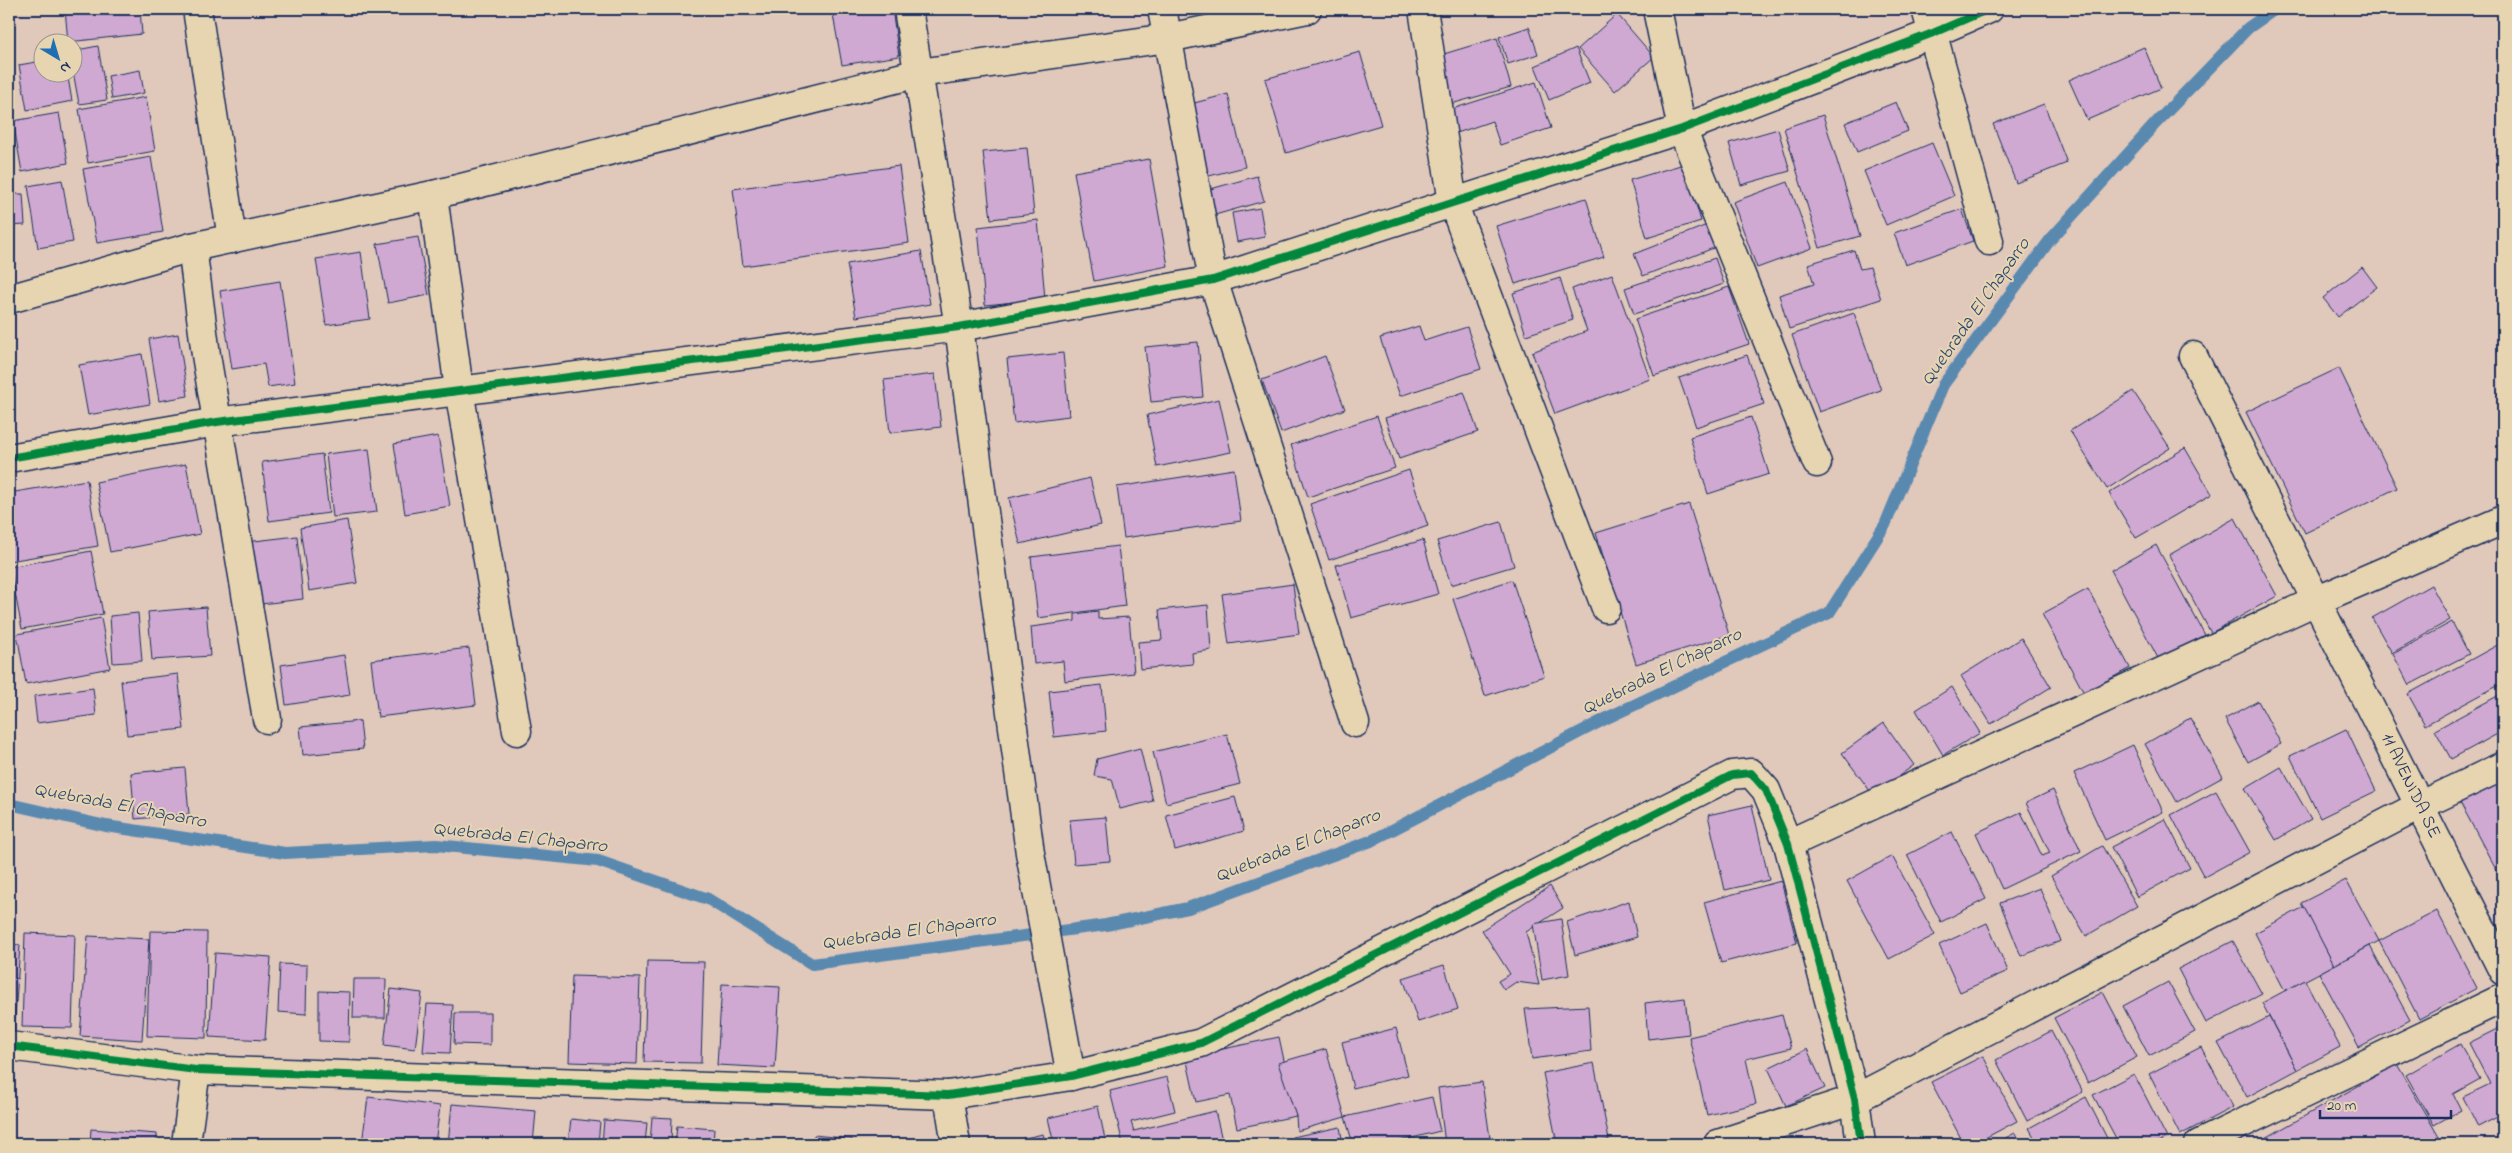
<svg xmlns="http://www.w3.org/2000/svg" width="2512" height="1153" font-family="'Indie Flower',sans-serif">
	<rect width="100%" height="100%" fill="#e0c8bb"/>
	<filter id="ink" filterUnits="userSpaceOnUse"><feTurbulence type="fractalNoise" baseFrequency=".02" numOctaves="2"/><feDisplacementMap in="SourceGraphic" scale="10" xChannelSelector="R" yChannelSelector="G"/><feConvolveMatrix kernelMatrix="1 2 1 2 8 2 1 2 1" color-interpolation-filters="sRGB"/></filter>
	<g filter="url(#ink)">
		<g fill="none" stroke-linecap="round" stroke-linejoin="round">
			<path stroke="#5a89af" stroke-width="12" d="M 9,804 L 106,826 L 285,853 L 436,845 L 598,861 L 708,899 L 812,964 L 1106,925 L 1188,908 L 1371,841 L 1609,717 L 1829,613 L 1885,525 L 1943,385 L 2050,240 L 2155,124 L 2248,28 L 2275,9"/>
		</g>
		<g fill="#cfa9d1" stroke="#1b2f5e">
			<path d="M 65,9 L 140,9 L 142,34 L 68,42 Z"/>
			<path d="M 832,9 L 892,9 L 899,56 L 842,65 Z"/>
			<path d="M 1046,9 L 1068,9 L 1047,14 Z"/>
			<path d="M 1617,14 L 1654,57 L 1615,91 L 1578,49 Z"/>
			<path d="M 1529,27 L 1538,54 L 1508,64 L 1499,37 Z"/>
			<path d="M 1497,38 L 1511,87 L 1451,104 L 1437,56 Z"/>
			<path d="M 98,46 L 107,100 L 79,104 L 72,66 L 72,51 Z"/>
			<path d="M 2144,47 L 2161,88 L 2087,120 L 2069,80 Z"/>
			<path d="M 1576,48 L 1590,83 L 1549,100 L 1535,66 Z"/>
			<path d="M 1360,52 L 1381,125 L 1286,153 L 1265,79 Z"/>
			<path d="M 42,61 L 42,72 L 67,72 L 72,101 L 27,110 L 19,65 Z"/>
			<path d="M 140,70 L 144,93 L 112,99 L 108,76 Z"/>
			<path d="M 1536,82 L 1551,128 L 1500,145 L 1492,121 L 1457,133 L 1449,110 Z"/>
			<path d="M 1228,94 L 1245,167 L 1201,178 L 1183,106 Z"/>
			<path d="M 146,97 L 155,151 L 88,163 L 79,109 Z"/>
			<path d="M 1896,102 L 1908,131 L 1857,152 L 1845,123 Z"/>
			<path d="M 2044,104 L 2067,163 L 2016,183 L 1993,124 Z"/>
			<path d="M 59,113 L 68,163 L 22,172 L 13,121 Z"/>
			<path d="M 1823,115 L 1860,236 L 1820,248 L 1784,128 Z"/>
			<path d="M 1778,129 L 1790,171 L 1741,185 L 1729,143 Z"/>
			<path d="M 1932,143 L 1954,196 L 1886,225 L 1864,171 Z"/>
			<path d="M 1027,148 L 1034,214 L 991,219 L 983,152 Z"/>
			<path d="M 151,157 L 163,232 L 97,243 L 83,169 Z"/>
			<path d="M 1149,159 L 1168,266 L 1094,281 L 1074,172 Z"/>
			<path d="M 1684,164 L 1701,221 L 1647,238 L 1630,180 Z"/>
			<path d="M 899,166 L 909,243 L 743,266 L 733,189 Z"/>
			<path d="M 1257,176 L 1264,201 L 1215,215 L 1207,190 Z"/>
			<path d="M 62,180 L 73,242 L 38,248 L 28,186 Z"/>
			<path d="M 1788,182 L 1812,248 L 1757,268 L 1733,202 Z"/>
			<path d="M 9,194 L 23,194 L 25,225 L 9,226 Z"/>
			<path d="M 1586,198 L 1604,257 L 1515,284 L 1496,226 Z"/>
			<path d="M 1260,208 L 1265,237 L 1237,242 L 1232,213 Z"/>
			<path d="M 1962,209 L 1973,241 L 1905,265 L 1894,233 Z"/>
			<path d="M 1038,220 L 1045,299 L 985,305 L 978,227 Z"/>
			<path d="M 1707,225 L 1716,247 L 1643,276 L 1634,254 Z"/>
			<path d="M 418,237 L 429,295 L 388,303 L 377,244 Z"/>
			<path d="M 1854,250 L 1860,269 L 1870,267 L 1881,299 L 1789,329 L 1779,295 L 1814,284 L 1808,264 Z"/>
			<path d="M 921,251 L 930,304 L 856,317 L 847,264 Z"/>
			<path d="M 361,252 L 370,319 L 326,325 L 316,259 Z"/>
			<path d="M 1715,258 L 1724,284 L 1634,314 L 1625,288 Z"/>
			<path d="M 2362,267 L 2377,287 L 2338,317 L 2323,298 Z"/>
			<path d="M 1612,274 L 1650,379 L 1555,414 L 1532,352 L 1587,331 L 1572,289 Z"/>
			<path d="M 1560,278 L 1573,320 L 1526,335 L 1513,293 Z"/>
			<path d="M 280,281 L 295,383 L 268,387 L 264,364 L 232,369 L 220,291 Z"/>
			<path d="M 1729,287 L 1749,344 L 1654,376 L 1635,319 Z"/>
			<path d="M 1854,313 L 1881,390 L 1819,412 L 1792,335 Z"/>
			<path d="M 1419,326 L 1424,341 L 1467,327 L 1481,369 L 1400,396 L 1380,338 Z"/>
			<path d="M 178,334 L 188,396 L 159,401 L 149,339 Z"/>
			<path d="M 1198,342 L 1203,397 L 1151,402 L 1145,347 Z"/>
			<path d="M 1063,353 L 1069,416 L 1014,423 L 1007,359 Z"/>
			<path d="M 142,354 L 150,404 L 88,415 L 79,365 Z"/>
			<path d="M 1747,355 L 1764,404 L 1696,427 L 1679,378 Z"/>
			<path d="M 1325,356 L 1345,409 L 1281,433 L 1262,380 Z"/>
			<path d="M 2339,368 L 2397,488 L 2305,533 L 2246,412 Z"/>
			<path d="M 935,374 L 941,427 L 890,433 L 884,380 Z"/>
			<path d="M 2133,391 L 2170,448 L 2107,489 L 2070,431 Z"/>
			<path d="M 1464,392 L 1478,432 L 1399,459 L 1385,418 Z"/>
			<path d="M 1219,399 L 1231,452 L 1157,467 L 1147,415 Z"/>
			<path d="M 1377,416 L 1395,468 L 1308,497 L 1291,445 Z"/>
			<path d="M 1751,417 L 1769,474 L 1708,494 L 1690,437 Z"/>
			<path d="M 438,436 L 450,506 L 405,514 L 394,444 Z"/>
			<path d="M 2185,448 L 2212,494 L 2136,538 L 2109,493 Z"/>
			<path d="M 369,449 L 377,512 L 333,517 L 326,454 Z"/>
			<path d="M 322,454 L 329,513 L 269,521 L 262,462 Z"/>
			<path d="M 186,464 L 200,534 L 110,552 L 96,482 Z"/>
			<path d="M 1234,469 L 1241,521 L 1124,538 L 1117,487 Z"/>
			<path d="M 1409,470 L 1428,526 L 1329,560 L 1310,504 Z"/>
			<path d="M 1090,478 L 1101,525 L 1020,544 L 1009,498 Z"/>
			<path d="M 87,480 L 98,546 L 9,561 L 9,493 Z"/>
			<path d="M 1689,504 L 1729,635 L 1636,664 L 1596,533 Z"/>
			<path d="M 2235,518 L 2277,596 L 2211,633 L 2169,555 Z"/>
			<path d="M 347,520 L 357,583 L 309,591 L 300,528 Z"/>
			<path d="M 1501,522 L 1514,566 L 1451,585 L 1437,541 Z"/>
			<path d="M 297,536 L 303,599 L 253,605 L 246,542 Z"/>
			<path d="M 1423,540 L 1438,594 L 1351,618 L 1336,565 Z"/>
			<path d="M 2156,545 L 2205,635 L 2159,660 L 2111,570 Z"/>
			<path d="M 1118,546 L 1125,606 L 1038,618 L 1031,557 Z"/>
			<path d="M 91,551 L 103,614 L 22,629 L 10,567 Z"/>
			<path d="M 1512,580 L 1544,676 L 1485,696 L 1453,599 Z"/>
			<path d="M 1293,584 L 1299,634 L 1229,644 L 1222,594 Z"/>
			<path d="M 2431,585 L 2450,620 L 2392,653 L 2372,618 Z"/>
			<path d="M 2088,589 L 2130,668 L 2084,693 L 2042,614 Z"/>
			<path d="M 1208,605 L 1211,650 L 1192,653 L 1193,664 L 1140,669 L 1138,642 L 1162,640 L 1159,610 Z"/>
			<path d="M 206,607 L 210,656 L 152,660 L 148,612 Z"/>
			<path d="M 1098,611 L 1098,619 L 1129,617 L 1134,673 L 1065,681 L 1063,661 L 1034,664 L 1031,627 L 1075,621 L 1075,614 Z"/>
			<path d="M 138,613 L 142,661 L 113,663 L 110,616 Z"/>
			<path d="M 101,618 L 110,668 L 26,684 L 17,634 Z"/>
			<path d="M 2452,622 L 2469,654 L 2409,685 L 2393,654 Z"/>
			<path d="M 2021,638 L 2051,687 L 1991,724 L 1961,676 Z"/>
			<path d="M 2503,642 L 2503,683 L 2425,725 L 2408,694 Z"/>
			<path d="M 469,648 L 476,705 L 378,717 L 371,660 Z"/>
			<path d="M 344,655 L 350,695 L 286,705 L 281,665 Z"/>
			<path d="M 178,674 L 184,729 L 127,735 L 121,681 Z"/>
			<path d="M 1102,685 L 1106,731 L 1054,737 L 1049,691 Z"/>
			<path d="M 1952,687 L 1980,733 L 1943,755 L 1916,710 Z"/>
			<path d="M 93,688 L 96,715 L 37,723 L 34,696 Z"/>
			<path d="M 2503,693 L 2503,731 L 2451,759 L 2435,730 Z"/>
			<path d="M 2258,701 L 2281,744 L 2248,762 L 2225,719 Z"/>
			<path d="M 2190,718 L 2223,777 L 2177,802 L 2145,744 Z"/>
			<path d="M 360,721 L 363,749 L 303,755 L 300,727 Z"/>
			<path d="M 1884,723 L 1914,765 L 1873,795 L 1842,753 Z"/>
			<path d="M 2346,729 L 2376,791 L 2320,818 L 2290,756 Z"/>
			<path d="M 1227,734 L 1240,784 L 1166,803 L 1153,752 Z"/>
			<path d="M 2133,745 L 2163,812 L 2105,840 L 2074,773 Z"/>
			<path d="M 1140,748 L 1153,801 L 1120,809 L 1112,779 L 1094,776 L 1097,759 Z"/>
			<path d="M 2281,767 L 2311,819 L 2276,840 L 2245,788 Z"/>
			<path d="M 185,768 L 189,814 L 135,819 L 131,773 Z"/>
			<path d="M 2503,779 L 2503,881 L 2502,881 L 2460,802 Z"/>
			<path d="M 2053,790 L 2081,851 L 2002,889 L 1976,833 L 2021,812 L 2042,856 L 2050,853 L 2026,803 Z"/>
			<path d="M 2216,791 L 2250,852 L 2204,877 L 2171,815 Z"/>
			<path d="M 1235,797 L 1244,831 L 1175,850 L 1166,815 Z"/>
			<path d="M 1752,805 L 1769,880 L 1725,890 L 1708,815 Z"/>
			<path d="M 1106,817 L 1110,861 L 1074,864 L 1070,820 Z"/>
			<path d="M 2165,819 L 2190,868 L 2137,897 L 2111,847 Z"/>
			<path d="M 1952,832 L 1986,899 L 1941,922 L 1907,855 Z"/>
			<path d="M 2102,846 L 2137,906 L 2086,936 L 2051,876 Z"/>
			<path d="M 1892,856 L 1935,935 L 1889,959 L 1847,881 Z"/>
			<path d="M 2346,880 L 2379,941 L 2334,965 L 2301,903 Z"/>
			<path d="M 1781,881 L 1797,943 L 1721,963 L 1704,902 Z"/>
			<path d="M 1550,886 L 1563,908 L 1526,932 L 1539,985 L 1516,982 L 1504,990 L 1498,981 L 1510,974 L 1482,930 Z"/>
			<path d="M 2040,888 L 2061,941 L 2021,956 L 2000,903 Z"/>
			<path d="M 1629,901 L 1637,937 L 1575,955 L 1567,922 Z"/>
			<path d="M 2304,907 L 2334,965 L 2285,991 L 2255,933 Z"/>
			<path d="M 2437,911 L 2477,988 L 2419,1019 L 2379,941 Z"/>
			<path d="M 1561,919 L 1569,975 L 1542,980 L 1533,924 Z"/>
			<path d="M 1987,923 L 2008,971 L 1960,992 L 1939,945 Z"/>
			<path d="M 150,931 L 207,932 L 206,1038 L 147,1036 Z"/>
			<path d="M 25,933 L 75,935 L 72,1028 L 22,1027 Z"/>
			<path d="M 88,936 L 149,939 L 142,1040 L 80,1036 Z"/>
			<path d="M 2233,941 L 2262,994 L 2206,1023 L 2178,969 Z"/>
			<path d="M 9,944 L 20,945 L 14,1031 L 9,1031 Z"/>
			<path d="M 2370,946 L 2410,1020 L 2359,1047 L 2319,973 Z"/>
			<path d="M 215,953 L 271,957 L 265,1040 L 209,1037 Z"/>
			<path d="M 647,961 L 704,962 L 701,1063 L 644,1062 Z"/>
			<path d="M 280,964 L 307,965 L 306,1014 L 278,1012 Z"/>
			<path d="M 1444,965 L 1458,1009 L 1418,1022 L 1403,978 Z"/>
			<path d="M 572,976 L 640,978 L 637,1064 L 569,1062 Z"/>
			<path d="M 354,979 L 386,979 L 385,1018 L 353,1018 Z"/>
			<path d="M 2305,980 L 2340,1047 L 2297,1070 L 2262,1003 Z"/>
			<path d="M 2168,982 L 2195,1032 L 2149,1056 L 2123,1006 Z"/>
			<path d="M 722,984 L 780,987 L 775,1068 L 717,1065 Z"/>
			<path d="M 391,989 L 422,993 L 415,1049 L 384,1045 Z"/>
			<path d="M 319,991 L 350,992 L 349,1042 L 319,1041 Z"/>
			<path d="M 2103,992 L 2137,1057 L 2088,1083 L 2054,1018 Z"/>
			<path d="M 1685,998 L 1689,1034 L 1648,1039 L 1645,1003 Z"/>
			<path d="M 427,1004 L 453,1005 L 450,1053 L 423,1052 Z"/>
			<path d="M 1588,1006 L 1591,1051 L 1532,1059 L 1525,1009 Z"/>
			<path d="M 455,1013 L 490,1013 L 490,1045 L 454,1044 Z"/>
			<path d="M 1782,1015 L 1791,1048 L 1746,1059 L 1756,1104 L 1707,1115 L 1689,1037 Z"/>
			<path d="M 2269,1017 L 2297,1070 L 2247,1097 L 2218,1043 Z"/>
			<path d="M 2503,1026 L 2503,1114 L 2478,1127 L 2463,1097 L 2490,1084 L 2469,1043 Z"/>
			<path d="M 1396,1028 L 1408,1075 L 1353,1088 L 1342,1042 Z"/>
			<path d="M 2051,1031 L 2083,1092 L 2027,1121 L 1996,1060 Z"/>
			<path d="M 1279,1037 L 1296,1116 L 1237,1128 L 1230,1095 L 1196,1102 L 1186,1057 Z"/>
			<path d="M 2460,1044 L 2480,1079 L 2453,1094 L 2461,1110 L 2434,1125 L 2406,1075 Z"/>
			<path d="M 2201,1047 L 2233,1107 L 2180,1135 L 2149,1074 Z"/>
			<path d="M 1326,1049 L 1345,1117 L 1297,1131 L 1296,1116 L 1278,1063 Z"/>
			<path d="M 1807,1049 L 1825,1088 L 1786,1106 L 1768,1068 Z"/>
			<path d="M 1983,1056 L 2017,1121 L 1974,1144 L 1964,1144 L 1931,1082 Z"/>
			<path d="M 1594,1063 L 1609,1140 L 1586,1144 L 1557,1144 L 1543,1073 Z"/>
			<path d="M 2397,1064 L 2443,1144 L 2255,1144 Z"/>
			<path d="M 2134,1074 L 2167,1138 L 2155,1144 L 2119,1144 L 2093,1095 Z"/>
			<path d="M 1167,1077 L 1175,1111 L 1131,1122 L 1134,1131 L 1215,1111 L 1223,1144 L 1123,1144 L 1110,1091 Z"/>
			<path d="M 1482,1082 L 1490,1138 L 1445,1144 L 1438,1088 Z"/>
			<path d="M 368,1097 L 440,1106 L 435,1144 L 362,1144 Z"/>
			<path d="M 1432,1097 L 1440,1131 L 1388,1144 L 1353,1144 L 1345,1117 Z"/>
			<path d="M 2086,1097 L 2110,1144 L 2038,1144 L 2029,1128 Z"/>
			<path d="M 452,1104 L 536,1111 L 533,1144 L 448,1144 Z"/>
			<path d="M 1098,1106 L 1106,1144 L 1054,1144 L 1048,1118 Z"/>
			<path d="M 652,1117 L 672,1118 L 671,1144 L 650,1144 Z"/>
			<path d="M 571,1119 L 600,1122 L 598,1144 L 568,1144 Z"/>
			<path d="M 604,1120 L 647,1123 L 645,1144 L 602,1144 Z"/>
			<path d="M 677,1126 L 714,1129 L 713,1144 L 675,1144 Z"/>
			<path d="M 1340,1127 L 1343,1144 L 1294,1144 L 1292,1137 Z"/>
			<path d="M 91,1129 L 157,1134 L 157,1144 L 90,1144 Z"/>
			<path d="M 2015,1133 L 2021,1144 L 1994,1144 Z"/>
			<path d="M 1043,1134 L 1046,1144 L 998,1144 Z"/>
			<path d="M 814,1135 L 852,1139 L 851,1144 L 814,1144 Z"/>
			<path d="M 1282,1137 L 1284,1144 L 1254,1144 Z"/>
		</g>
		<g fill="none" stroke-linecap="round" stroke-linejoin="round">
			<g stroke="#1b2f5e" stroke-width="31">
				<g id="street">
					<path d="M 197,9 L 232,239"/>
					<path d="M 908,9 L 959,327 L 1030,853 L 1071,1076"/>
					<path d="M 1162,9 L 1213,280 L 1355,723"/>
					<path d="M 1423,9 L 1453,203 L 1606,608"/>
					<path d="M 1657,9 L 1682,129 L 1817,463"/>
					<path d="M 1926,9 L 1989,241"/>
					<path d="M 433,195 L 459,390 L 517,731"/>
					<path d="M 192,247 L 206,355 L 267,719"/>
					<path d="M 9,299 L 192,247 L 433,195 L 919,73 L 1168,38 L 1307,9"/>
					<path d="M 2193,356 L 2503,971"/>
					<path d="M 9,458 L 217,422 L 959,327 L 1213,280 L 1682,129 L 1933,33 L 1989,9"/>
					<path d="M 1788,844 L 2318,600 L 2503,520"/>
					<path d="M 9,1046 L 196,1070 L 948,1095 L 1071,1076 L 1201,1043 L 1732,775 L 1751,773 L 1766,790 L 1788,844 L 1855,1099 L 1861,1144"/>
					<path d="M 948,1095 L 956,1144"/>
					<path d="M 186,1144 L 196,1070"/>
					<path d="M 1718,1144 L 1855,1099 L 2419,806 L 2503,766"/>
					<path d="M 2199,1144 L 2503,998"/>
				</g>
			</g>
			<use href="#street" stroke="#e7d5b2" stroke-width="28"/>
			<g stroke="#e7d5b2" stroke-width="11">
				<g id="cycleway">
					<path d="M 9,458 L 217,422 L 959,327 L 1213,280 L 1682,129 L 1933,33 L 1989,9"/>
					<path d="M 9,1046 L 196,1070 L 948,1095 L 1071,1076 L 1201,1043 L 1732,775 L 1751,773 L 1766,790 L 1788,844 L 1855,1099 L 1861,1144"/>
				</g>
			</g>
			<use href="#cycleway" stroke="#00873e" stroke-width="8"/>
		</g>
	</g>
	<g text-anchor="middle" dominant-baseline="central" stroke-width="4" stroke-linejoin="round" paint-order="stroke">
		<g font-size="18" fill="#1b2f5e" stroke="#e7d5b2">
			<text transform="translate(2410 786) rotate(64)">11 AVENIDA SE</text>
		</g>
		<g font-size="19" font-style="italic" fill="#2b4672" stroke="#e7d5b2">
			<text transform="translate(1976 312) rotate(-55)">Quebrada El Chaparro</text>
			<text transform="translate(1662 672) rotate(-26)">Quebrada El Chaparro</text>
			<text transform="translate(120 806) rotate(11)">Quebrada El Chaparro</text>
			<text transform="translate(520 838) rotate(6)">Quebrada El Chaparro</text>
			<text transform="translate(1298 846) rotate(-21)">Quebrada El Chaparro</text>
			<text transform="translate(909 932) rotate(-8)">Quebrada El Chaparro</text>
		</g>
	</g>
	<rect width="2512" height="1153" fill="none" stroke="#e7d5b2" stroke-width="30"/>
	<rect x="15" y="15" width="2482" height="1123" fill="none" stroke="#1b2f5e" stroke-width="2" filter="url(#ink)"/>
	<g transform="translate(58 58) rotate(142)"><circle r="24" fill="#e7d5b2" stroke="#959390"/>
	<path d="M0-4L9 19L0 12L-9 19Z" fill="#1f6fb2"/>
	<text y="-8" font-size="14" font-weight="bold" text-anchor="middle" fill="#1b2f5e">N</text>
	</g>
	<path d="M2320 1110v8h131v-8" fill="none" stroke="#1b2f5e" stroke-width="2.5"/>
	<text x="2327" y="1110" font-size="15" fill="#1b2f5e" stroke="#e7d5b2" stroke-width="4" paint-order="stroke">20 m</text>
</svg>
